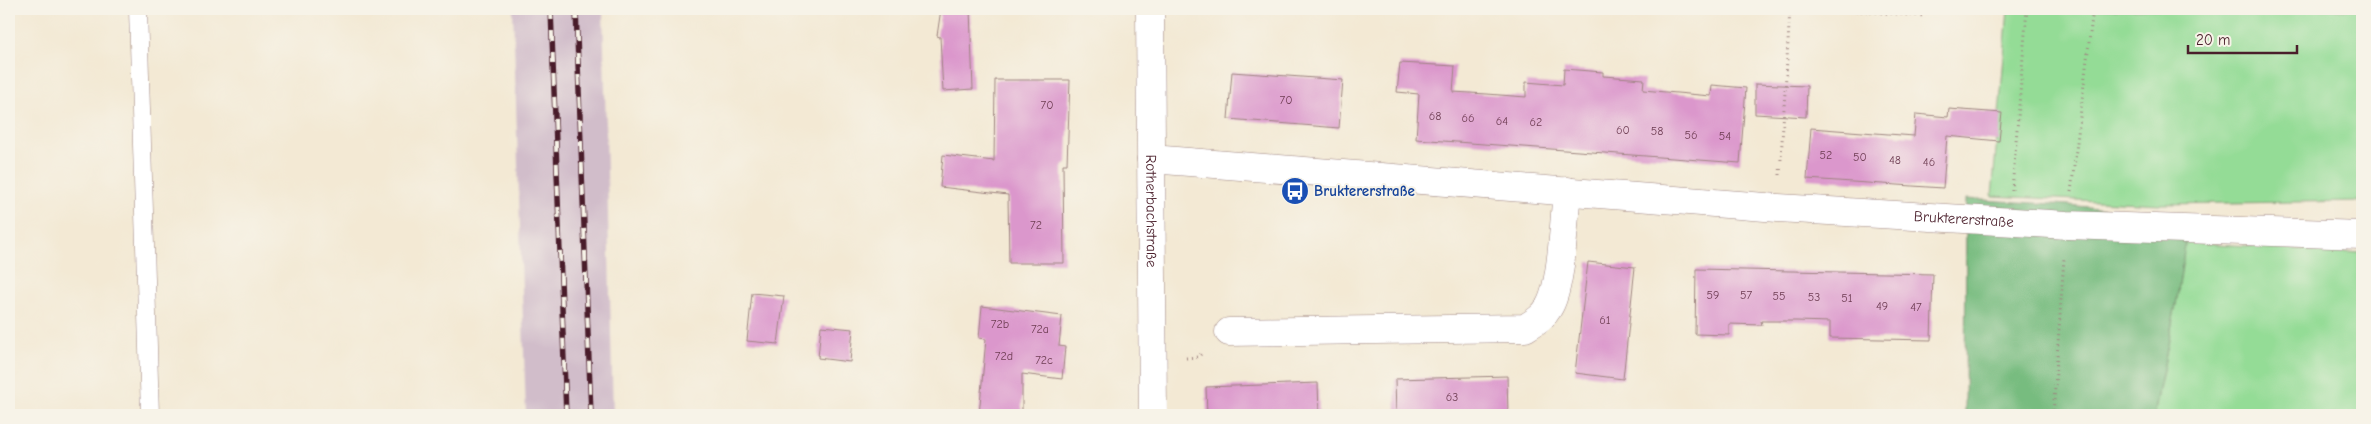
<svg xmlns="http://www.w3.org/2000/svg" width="2371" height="424" font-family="'Comic Neue',sans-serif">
	<rect width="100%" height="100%" fill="#f7f3e8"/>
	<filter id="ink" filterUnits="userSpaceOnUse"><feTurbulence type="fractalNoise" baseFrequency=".02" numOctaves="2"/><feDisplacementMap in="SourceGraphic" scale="10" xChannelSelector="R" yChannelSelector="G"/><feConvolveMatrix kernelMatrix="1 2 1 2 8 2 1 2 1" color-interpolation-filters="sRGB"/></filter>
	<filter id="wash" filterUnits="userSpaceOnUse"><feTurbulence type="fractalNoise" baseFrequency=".0096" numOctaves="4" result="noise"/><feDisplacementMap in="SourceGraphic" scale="20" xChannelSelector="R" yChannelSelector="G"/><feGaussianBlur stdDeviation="1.12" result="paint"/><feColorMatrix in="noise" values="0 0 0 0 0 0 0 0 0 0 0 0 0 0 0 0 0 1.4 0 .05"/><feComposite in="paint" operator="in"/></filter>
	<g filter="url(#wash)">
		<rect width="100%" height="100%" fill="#f3e9d4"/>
		<path fill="#d1bdca" d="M 513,9 L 603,9 L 613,415 L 526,415 Z"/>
		<g fill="#94dc96" stroke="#6f7e60">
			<path d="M 2008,9 L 2362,9 L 2362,201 L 2161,204 L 1992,196 Z"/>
			<path d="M 2185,242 L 2362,253 L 2362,415 L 2154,415 L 2177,299 Z"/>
		</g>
		<path fill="#77bc7f" stroke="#606e55" d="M 1966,199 L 2069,205 L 2189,218 L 2177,299 L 2154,415 L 1965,415 Z"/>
		<g id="blocks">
			<g fill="#db97cc">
				<path d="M 941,9 L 970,9 L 973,89 L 943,91 L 940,37 L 937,36 Z"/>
				<path d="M 1400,63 L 1455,66 L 1453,92 L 1487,94 L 1526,97 L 1526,82 L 1563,85 L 1564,69 L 1603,72 L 1603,76 L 1644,79 L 1643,90 L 1711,96 L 1712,85 L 1746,88 L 1740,163 L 1416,139 L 1419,94 L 1397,92 Z"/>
				<path d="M 1232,72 L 1343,80 L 1339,128 L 1228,119 Z"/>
				<path d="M 995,80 L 1070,80 L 1067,164 L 1063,164 L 1064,263 L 1009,263 L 1008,195 L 940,187 L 943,155 L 994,161 Z"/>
				<path d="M 1755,84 L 1807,86 L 1806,117 L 1755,114 Z"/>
				<path d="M 1949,109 L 2002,113 L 1999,141 L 1947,136 L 1943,188 L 1807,179 L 1811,128 L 1914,136 L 1916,114 L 1948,117 Z"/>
				<path d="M 1588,262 L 1635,267 L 1623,379 L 1575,373 Z"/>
				<path d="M 1696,269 L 1933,274 L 1931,340 L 1830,338 L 1830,322 L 1796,321 L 1761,321 L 1762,325 L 1729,324 L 1729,335 L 1695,334 Z"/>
				<path d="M 752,293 L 784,296 L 778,344 L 747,341 Z"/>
				<path d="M 982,306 L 1062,316 L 1059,346 L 1065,347 L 1062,379 L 1022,374 L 1022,415 L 979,415 L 986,339 L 979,338 Z"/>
				<path d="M 821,326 L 853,329 L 850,362 L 818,358 Z"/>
				<path d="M 1507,376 L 1508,415 L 1396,415 L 1395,379 Z"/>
				<path d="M 1318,383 L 1319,415 L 1207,415 L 1206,387 Z"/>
			</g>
		</g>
	</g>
	<g filter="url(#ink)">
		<use href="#blocks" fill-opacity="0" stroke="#9e8480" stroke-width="1"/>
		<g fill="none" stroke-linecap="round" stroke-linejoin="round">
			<g stroke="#9e8480" stroke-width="19">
				<path id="lane" d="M 138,9 L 150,415"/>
			</g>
			<g stroke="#9e8480" stroke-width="29">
				<g id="street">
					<path id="s1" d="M 1151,159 L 1778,208 L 2067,225 L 2362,235"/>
					<path d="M 1229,332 L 1525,328 C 1535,322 1544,317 1550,305 C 1562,282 1564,219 1567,191"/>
				</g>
			</g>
			<g stroke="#9e8480" stroke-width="29">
				<g id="secondary">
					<path id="s2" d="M 1150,9 L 1153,415"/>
				</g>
			</g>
			<g stroke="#9e8480" stroke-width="3" stroke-dasharray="1 4" stroke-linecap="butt">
				<path d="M 1831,9 L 1924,16"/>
				<path d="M 1780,175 L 1790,9"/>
				<path d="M 2012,190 L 2027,9"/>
				<path d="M 2071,192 L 2093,9"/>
				<path d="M 1186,358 L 1198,357 L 1203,352"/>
				<path d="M 2053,415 L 2064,258"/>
			</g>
			<use href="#lane" stroke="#fff" stroke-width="18"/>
			<use href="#street" stroke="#fff" stroke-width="28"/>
			<use href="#secondary" stroke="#fff" stroke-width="28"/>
			<g stroke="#4a1f2b" stroke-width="5.5">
				<g id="rail">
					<path d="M 551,9 L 566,415"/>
					<path d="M 576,9 L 591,415"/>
				</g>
			</g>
			<use href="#rail" stroke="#f7f3e8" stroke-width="4" stroke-dasharray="11" stroke-linecap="butt"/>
		</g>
	</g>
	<defs>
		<g id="bus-disc" transform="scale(1.4375)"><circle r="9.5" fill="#1a4fb4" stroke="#f7f3e8"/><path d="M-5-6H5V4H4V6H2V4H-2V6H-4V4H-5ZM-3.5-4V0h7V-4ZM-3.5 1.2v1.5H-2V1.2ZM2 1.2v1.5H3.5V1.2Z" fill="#fff"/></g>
	</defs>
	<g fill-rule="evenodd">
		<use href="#bus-disc" x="1295" y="191"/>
	</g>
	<g text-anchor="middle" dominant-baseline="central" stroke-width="4" stroke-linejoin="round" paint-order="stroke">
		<g font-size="12" fill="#6e3d53">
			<text x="1286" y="100">70</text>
			<text x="1047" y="105">70</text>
			<text x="1435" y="116">68</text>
			<text x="1468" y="118">66</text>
			<text x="1502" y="121">64</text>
			<text x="1536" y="122">62</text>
			<text x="1623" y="130">60</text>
			<text x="1657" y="131">58</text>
			<text x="1691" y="135">56</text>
			<text x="1725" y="136">54</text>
			<text x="1826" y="155">52</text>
			<text x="1860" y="157">50</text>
			<text x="1895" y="160">48</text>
			<text x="1929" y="162">46</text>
			<text x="1036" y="225">72</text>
			<text x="1713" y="295">59</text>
			<text x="1746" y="295">57</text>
			<text x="1779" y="296">55</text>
			<text x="1814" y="297">53</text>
			<text x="1847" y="298">51</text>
			<text x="1882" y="306">49</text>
			<text x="1916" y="307">47</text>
			<text x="1605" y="320">61</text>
			<text x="1000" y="324">72b</text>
			<text x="1040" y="329">72a</text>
			<text x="1004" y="356">72d</text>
			<text x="1044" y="360">72c</text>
			<text x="1452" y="397">63</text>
		</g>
		<g font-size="15" font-weight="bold" fill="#164399" stroke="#f7f3e8" text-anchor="start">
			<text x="1314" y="191">Bruktererstraße</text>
		</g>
		<g font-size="15" fill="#4a1f2b" stroke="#f7f3e8">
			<text stroke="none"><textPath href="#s2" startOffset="202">Rotherbachstraße</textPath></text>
			<text stroke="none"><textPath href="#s1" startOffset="815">Bruktererstraße</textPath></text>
		</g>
	</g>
	<rect width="2371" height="424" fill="none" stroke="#f7f3e8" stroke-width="30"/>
	<path d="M2188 45v8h109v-8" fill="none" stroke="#4a1f2b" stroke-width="2.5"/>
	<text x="2196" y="45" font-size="15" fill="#4a1f2b" stroke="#f7f3e8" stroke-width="4" paint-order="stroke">20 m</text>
</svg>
